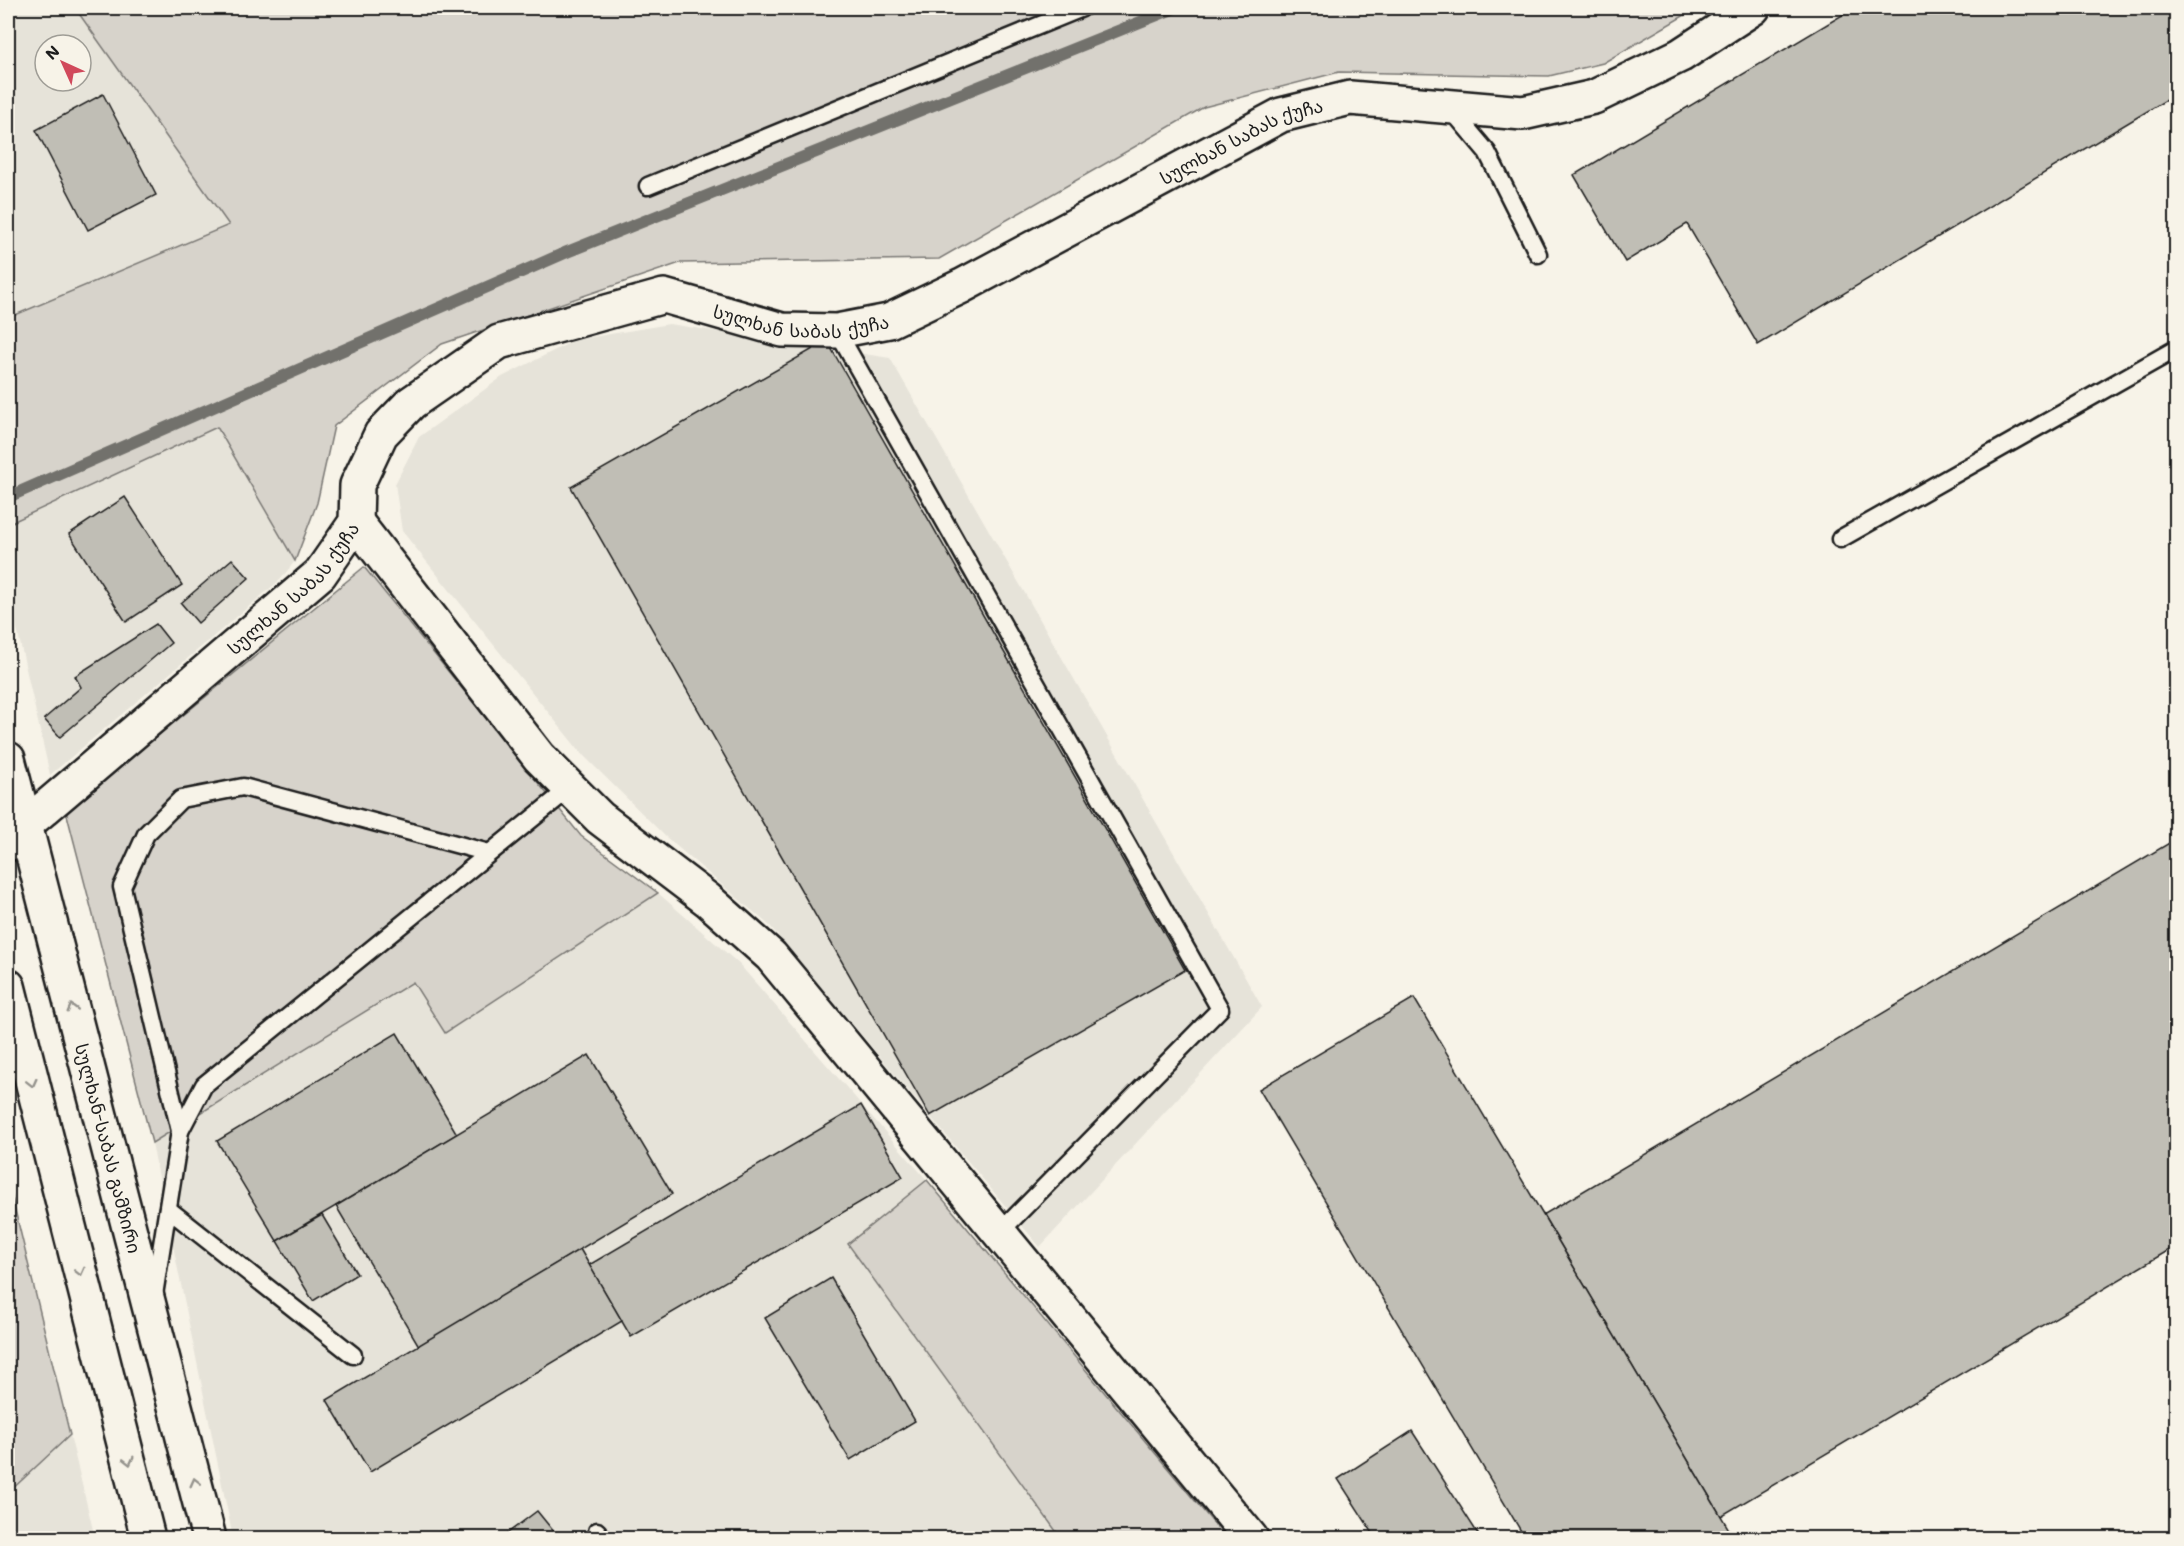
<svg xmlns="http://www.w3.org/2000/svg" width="2184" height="1546" font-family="Mali,'Noto Sans Georgian',sans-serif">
	<rect width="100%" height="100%" fill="#f7f3e8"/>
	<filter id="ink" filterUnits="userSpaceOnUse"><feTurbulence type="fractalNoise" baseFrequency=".0167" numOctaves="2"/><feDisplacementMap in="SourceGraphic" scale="12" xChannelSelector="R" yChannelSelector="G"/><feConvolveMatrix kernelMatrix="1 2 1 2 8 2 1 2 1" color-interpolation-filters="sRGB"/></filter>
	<g filter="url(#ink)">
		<g fill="#e6e3d9" fill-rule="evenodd">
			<path d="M 8,8 L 75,8 L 229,226 L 8,318 ZM 45,45 L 81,45 L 81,81 L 45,81 Z"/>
			<path d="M 669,324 L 890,358 L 1262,1007 L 1040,1247 L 770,926 L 666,837 L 581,753 L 402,531 L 395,484 L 419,437 L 502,377 L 575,340 Z"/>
			<path d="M 217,427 L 295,561 L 280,580 L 50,775 L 8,589 L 8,524 Z"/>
			<path d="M 658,893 L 739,964 L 927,1180 L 849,1244 L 1061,1538 L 233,1538 L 152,1143 L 414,982 L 445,1033 Z"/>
			<path d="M 70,1435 L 95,1538 L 8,1538 L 8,1493 Z"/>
		</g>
		<g fill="#d7d3cb" stroke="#7a7874" stroke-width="1.5">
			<path d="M 75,8 L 1697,8 L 1603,63 L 1549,76 L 1339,72 L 1204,107 L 939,259 L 680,263 L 442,344 L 334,426 L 317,503 L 295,561 L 217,427 L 8,524 L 8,318 L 229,225 Z"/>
			<path d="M 364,567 L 581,836 L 658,893 L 445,1033 L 413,982 L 152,1143 L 66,811 Z"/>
			<path d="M 927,1180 L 1226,1538 L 1061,1538 L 848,1244 Z"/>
			<path d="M 8,1181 L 70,1435 L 8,1493 Z"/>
		</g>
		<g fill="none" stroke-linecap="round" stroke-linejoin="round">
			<path stroke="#72716c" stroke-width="12" d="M 8,497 L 567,252 L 1175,8"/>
		</g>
		<g fill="#c0beb5" stroke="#1c1c1c" stroke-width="1.5">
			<path d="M 1854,8 L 2176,8 L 2176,94 L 1758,345 L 1687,224 L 1625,262 L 1574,175 Z"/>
			<path d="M 103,94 L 156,195 L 88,230 L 36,130 Z"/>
			<path d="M 827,341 L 1185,970 L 930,1116 L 571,487 Z"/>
			<path d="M 125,497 L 182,585 L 126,622 L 69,534 Z"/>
			<path d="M 232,559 L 249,578 L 198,623 L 181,603 Z"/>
			<path d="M 156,624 L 171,643 L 60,737 L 44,719 L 81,687 L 75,676 Z"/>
			<path d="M 2176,839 L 2176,1246 L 1721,1516 L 1543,1215 Z"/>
			<path d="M 1414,998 L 1543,1215 L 1734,1538 L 1525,1538 L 1259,1089 Z"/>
			<path d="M 397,1033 L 457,1134 L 277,1241 L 217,1141 Z"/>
			<path d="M 589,1055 L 672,1194 L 419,1346 L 336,1206 Z"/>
			<path d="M 861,1105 L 903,1177 L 631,1337 L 589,1265 Z"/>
			<path d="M 322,1215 L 357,1274 L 313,1301 L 277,1241 Z"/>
			<path d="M 580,1249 L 622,1321 L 370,1472 L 327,1400 Z"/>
			<path d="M 831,1278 L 915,1421 L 850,1460 L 765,1318 Z"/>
			<path d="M 1412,1431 L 1480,1537 L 1477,1538 L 1376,1538 L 1338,1479 Z"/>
			<path d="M 537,1511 L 559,1538 L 501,1538 Z"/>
		</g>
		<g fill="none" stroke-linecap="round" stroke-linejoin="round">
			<g stroke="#1c1c1c" stroke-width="21">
				<g id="service">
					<path d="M 1449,107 L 1487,152 L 1538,254"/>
					<path d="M 648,186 L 1082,8"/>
					<path d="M 837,331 L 1220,1009 L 999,1233"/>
					<path d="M 1840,539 L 2176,349"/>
					<path d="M 180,1131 L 122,887 L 146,834 L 181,799 L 243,787 L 489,853"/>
					<path d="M 168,1209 L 353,1355"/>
					<path d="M 154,1295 L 180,1131 L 204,1085 L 570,788"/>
					<path d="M 597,1531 L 603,1538"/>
				</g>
			</g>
			<g stroke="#1c1c1c" stroke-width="38">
				<g id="minor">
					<path d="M 356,522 L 539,757 L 600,818 L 708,900 L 771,956 L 1251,1538"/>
					<path id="s1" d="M 8,844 L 24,826 L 320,574 L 356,522 L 357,485 L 381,434 L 411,403 L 499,342 L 664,296 L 782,330 L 837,331 L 889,321 L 962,286 L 1281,115 L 1350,98 L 1523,113 L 1594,97 L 1681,55 L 1753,8"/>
				</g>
			</g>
			<g stroke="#1c1c1c" stroke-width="38">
				<g id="secondary">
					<path id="s2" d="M 8,759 L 209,1538"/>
					<path d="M 8,986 L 148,1538"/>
				</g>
			</g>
			<use href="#service" stroke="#f7f3e8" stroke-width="16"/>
			<use href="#minor" stroke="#f7f3e8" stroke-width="33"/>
			<use href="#secondary" stroke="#f7f3e8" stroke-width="33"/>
		</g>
		<defs><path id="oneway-chevron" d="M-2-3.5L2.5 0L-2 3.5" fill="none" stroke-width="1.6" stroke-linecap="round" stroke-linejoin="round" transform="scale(1.5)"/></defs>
		<g stroke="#94928c">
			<use href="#oneway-chevron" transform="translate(72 1008) rotate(-105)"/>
			<use href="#oneway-chevron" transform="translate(32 1083) rotate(76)"/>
			<use href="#oneway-chevron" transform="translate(80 1272) rotate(76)"/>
			<use href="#oneway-chevron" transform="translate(129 1461) rotate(76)"/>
			<use href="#oneway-chevron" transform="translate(195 1482) rotate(-104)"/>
		</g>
	</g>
	<g text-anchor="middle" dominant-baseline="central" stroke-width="4.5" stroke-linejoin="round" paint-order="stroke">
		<g font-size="18" fill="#1c1c1c" stroke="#f7f3e8">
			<text stroke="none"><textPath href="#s1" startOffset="1518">სულხან საბას ქუჩა</textPath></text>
			<text stroke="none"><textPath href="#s1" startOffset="1032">სულხან საბას ქუჩა</textPath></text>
			<text stroke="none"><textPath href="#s1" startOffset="384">სულხან საბას ქუჩა</textPath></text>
			<text stroke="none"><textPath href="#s2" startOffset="402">სულხან-საბას გამზირი</textPath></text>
		</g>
	</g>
	<rect width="2184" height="1546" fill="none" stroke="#f7f3e8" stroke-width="30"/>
	<rect x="15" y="15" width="2154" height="1516" fill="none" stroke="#1c1c1c" stroke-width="2" filter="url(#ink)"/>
	<g transform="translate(63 63) rotate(315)"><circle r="28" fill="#f7f3e8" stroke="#9f9d96" stroke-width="1.5"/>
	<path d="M0-4.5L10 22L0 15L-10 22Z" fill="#d1495b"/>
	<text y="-9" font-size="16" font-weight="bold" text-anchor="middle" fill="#1c1c1c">N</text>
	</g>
</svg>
